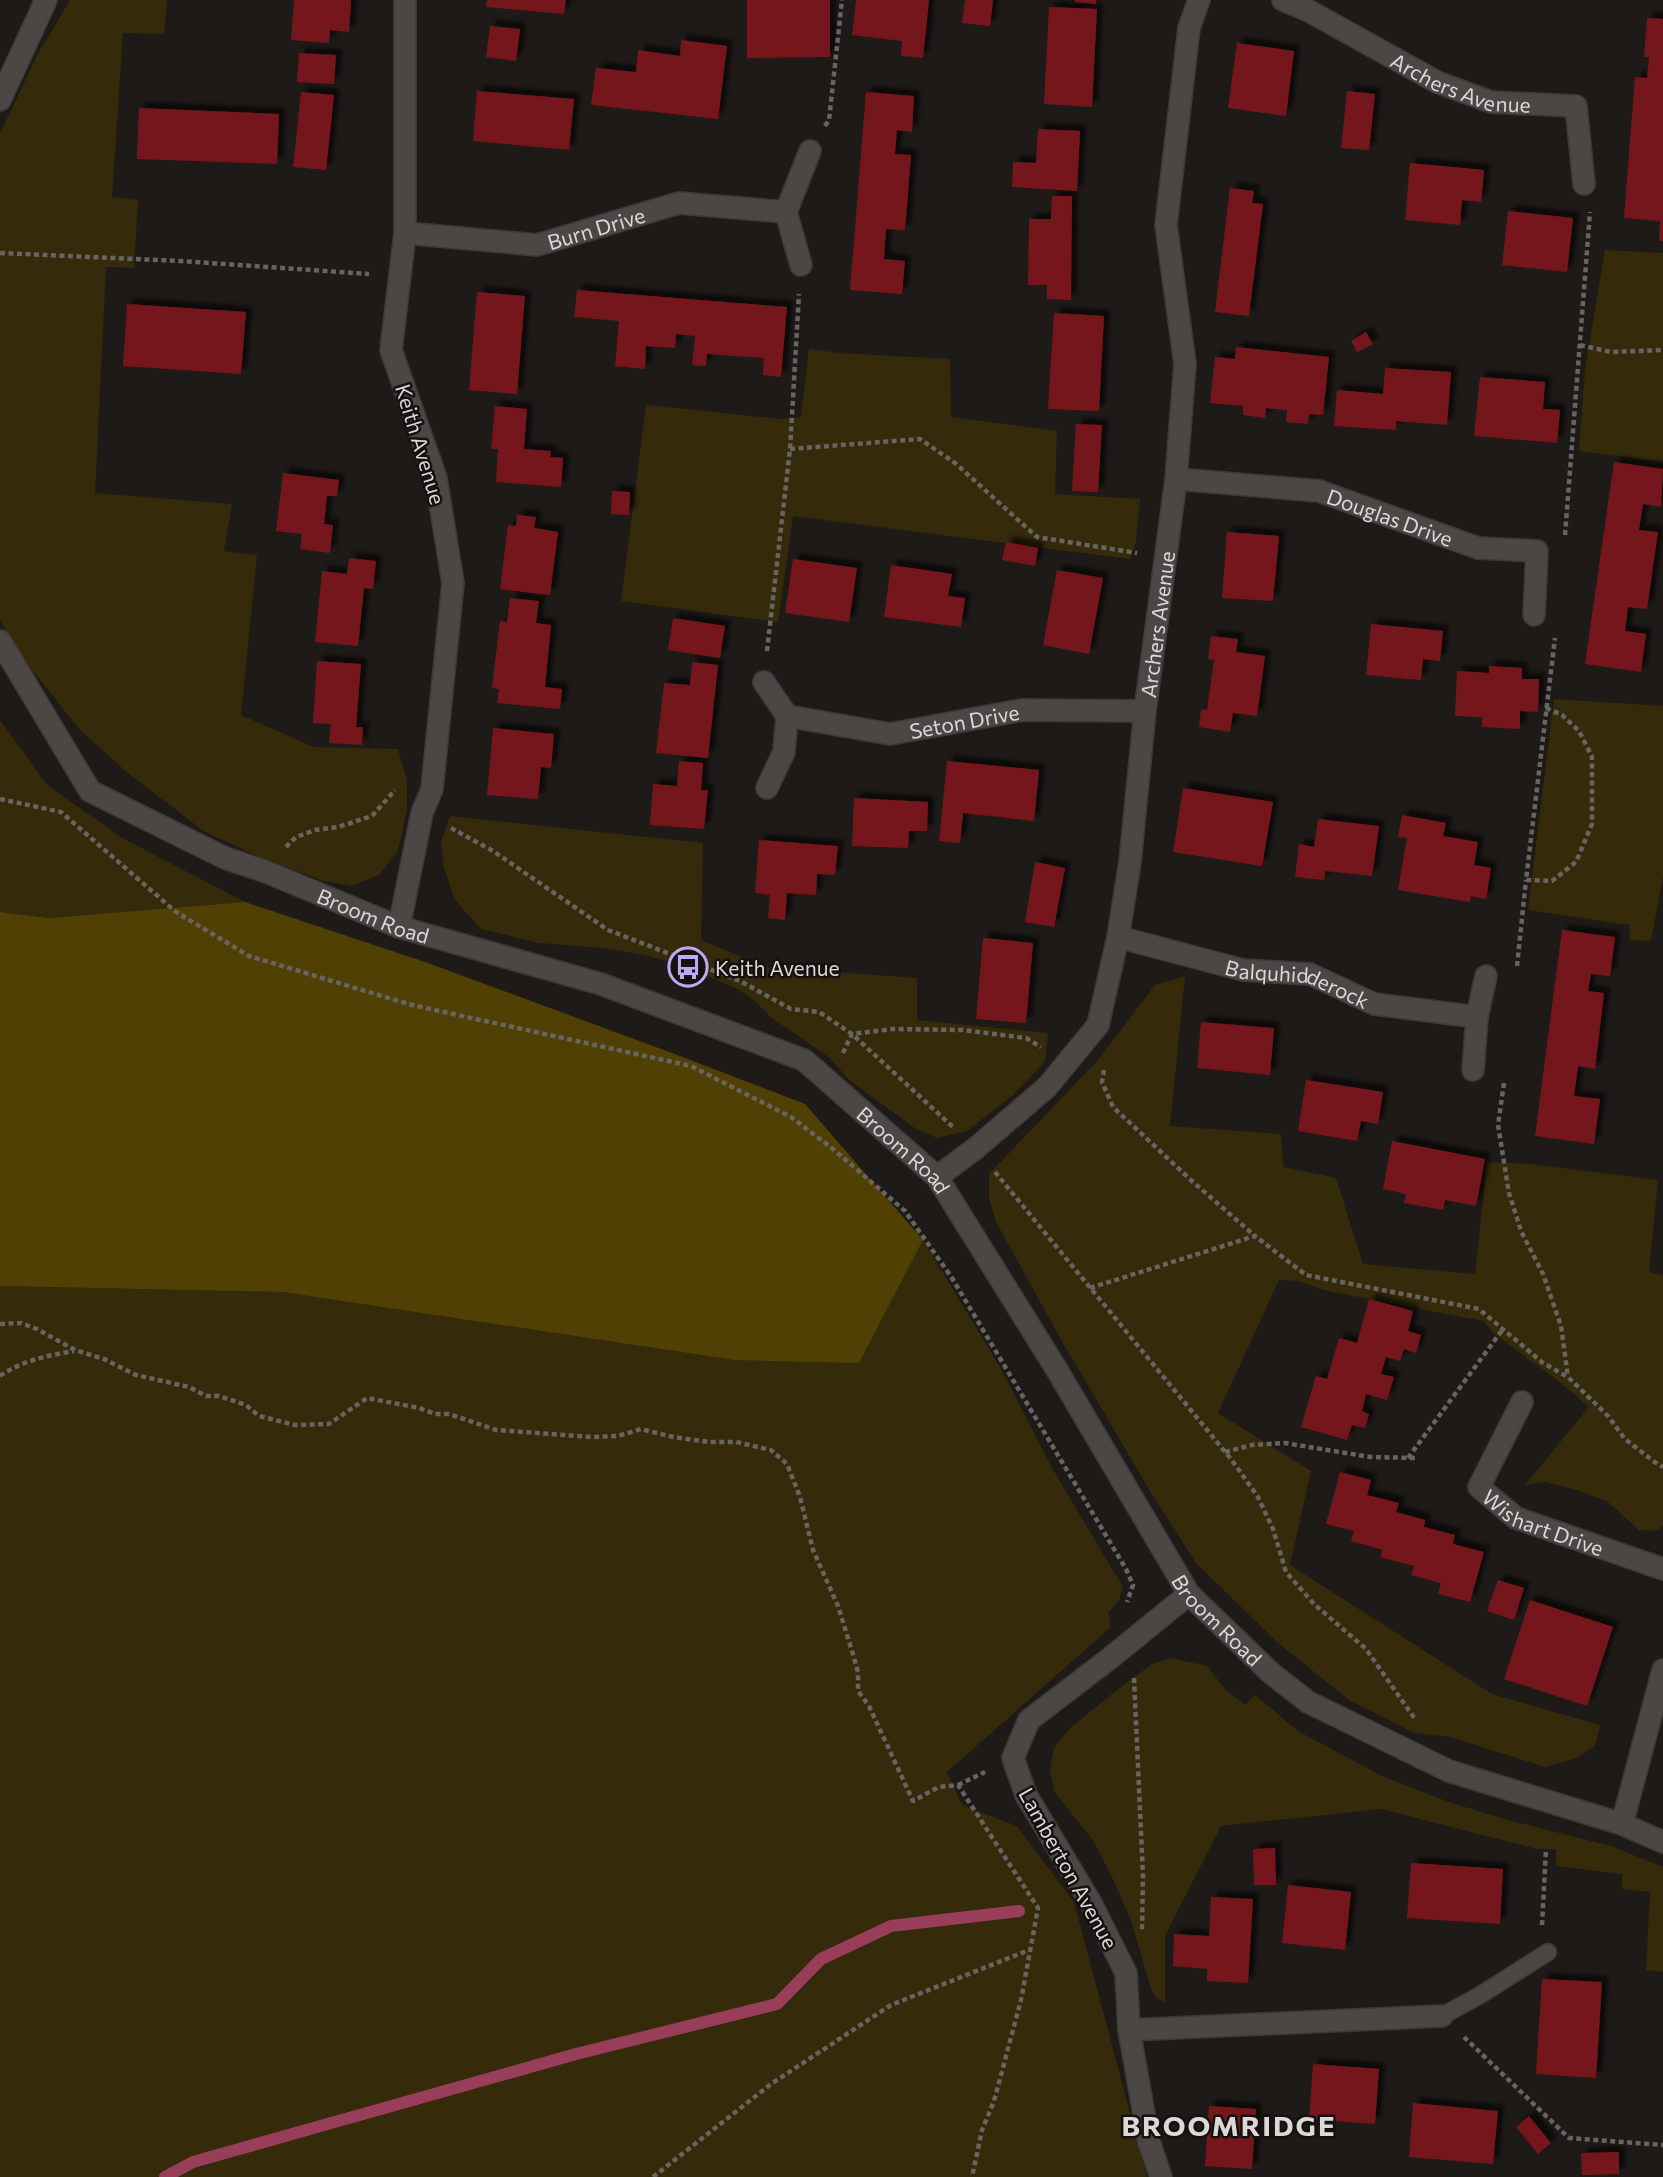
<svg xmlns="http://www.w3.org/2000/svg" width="1663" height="2177" font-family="Commissioner,sans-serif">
	<defs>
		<filter id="shadow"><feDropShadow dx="6" dy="-6" stdDeviation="2" flood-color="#0009"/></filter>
	</defs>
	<rect width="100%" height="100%" fill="#1e1a18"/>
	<g fill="#352a0a">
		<path d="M 70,0 L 167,0 L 164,34 L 123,33 L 112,197 L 138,200 L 134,268 L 106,267 L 95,493 L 232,504 L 224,551 L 257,555 L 241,715 L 314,747 L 398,749 L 407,780 L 407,809 L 398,851 L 379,875 L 352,886 L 324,881 L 260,857 L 205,832 L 130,775 L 80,730 L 14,647 L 0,619 L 0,133 L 38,54 Z"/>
		<path d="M 1605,250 L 1663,253 L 1663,462 L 1579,451 L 1585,370 Z"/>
		<path d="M 809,349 L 839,353 L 950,359 L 951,417 L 1057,431 L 1055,494 L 1140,499 L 1136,541 L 1130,559 L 793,516 L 778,622 L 621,601 L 646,405 L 780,419 L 801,417 Z"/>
		<path d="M 1554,699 L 1663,706 L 1663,876 L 1651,941 L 1630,940 L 1629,925 L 1528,910 Z"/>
		<path d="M 0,720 L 47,785 L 124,839 L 245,902 L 49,918 L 0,912 Z"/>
		<path d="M 450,816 L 703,843 L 701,940 L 765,967 L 917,978 L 917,1020 L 1048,1033 L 1045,1062 L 1012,1096 L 967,1131 L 937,1138 L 916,1129 L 848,1079 L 830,1058 L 772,1018 L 754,1000 L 736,988 L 675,963 L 644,955 L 603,948 L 539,943 L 481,929 L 455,900 L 444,868 L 441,842 Z"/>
		<path d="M 1185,976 L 1170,1126 L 1281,1134 L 1283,1167 L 1336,1178 L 1363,1264 L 1475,1274 L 1487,1162 L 1530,1164 L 1658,1180 L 1649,1272 L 1663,1275 L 1663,1526 L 1655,1531 L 1639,1530 L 1608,1502 L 1580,1491 L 1545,1482 L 1525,1485 L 1589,1407 L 1560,1382 L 1493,1333 L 1483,1321 L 1323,1290 L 1299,1281 L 1279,1280 L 1218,1413 L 1311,1471 L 1290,1565 L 1492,1694 L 1600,1725 L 1595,1746 L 1577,1758 L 1545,1767 L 1450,1737 L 1414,1733 L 1349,1700 L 1276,1641 L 1196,1563 L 1150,1491 L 1063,1343 L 996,1222 L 989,1198 L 989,1174 L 1098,1060 L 1155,985 Z"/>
		<path d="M 923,1240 L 1000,1367 L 1052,1468 L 1123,1587 L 1119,1600 L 1108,1613 L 1111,1627 L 947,1772 L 962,1805 L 1017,1826 L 1074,1902 L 1147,2177 L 0,2177 L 0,1286 L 283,1292 L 859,1363 Z"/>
		<path d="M 1171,1658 L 1207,1666 L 1226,1690 L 1245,1705 L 1255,1695 L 1298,1731 L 1384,1777 L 1449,1802 L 1504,1819 L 1611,1846 L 1663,1867 L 1663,1972 L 1646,1970 L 1650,1892 L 1622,1889 L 1622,1874 L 1556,1866 L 1556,1849 L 1537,1849 L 1381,1809 L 1221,1826 L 1165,1936 L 1165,2002 L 1156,1998 L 1151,1989 L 1131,1921 L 1113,1879 L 1094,1842 L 1054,1791 L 1050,1769 L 1054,1748 L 1069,1729 L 1113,1693 L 1152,1664 Z"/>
	</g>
	<path fill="#514004" d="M 245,902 L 425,962 L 664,1050 L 805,1104 L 923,1240 L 859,1363 L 735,1360 L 283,1292 L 0,1286 L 0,912 L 49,918 Z"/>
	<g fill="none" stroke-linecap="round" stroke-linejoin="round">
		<path stroke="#993e5a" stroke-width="12" d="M 165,2177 L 193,2162 L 576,2054 L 777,2004 L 821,1959 L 891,1926 L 1019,1911"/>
	</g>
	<g fill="#74191a" filter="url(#shadow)">
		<path d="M 294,0 L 351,0 L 349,32 L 330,30 L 329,43 L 291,40 Z"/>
		<path d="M 487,0 L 566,0 L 564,14 L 486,7 Z"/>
		<path d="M 747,0 L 830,0 L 830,57 L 747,58 Z"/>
		<path d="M 856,0 L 929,0 L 923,58 L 901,56 L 902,41 L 852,35 Z"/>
		<path d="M 965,0 L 993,0 L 990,26 L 962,23 Z"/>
		<path d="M 1075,0 L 1096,0 L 1096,4 L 1075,2 Z"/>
		<path d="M 1049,7 L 1097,9 L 1092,107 L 1044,104 Z"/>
		<path d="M 1647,18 L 1663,19 L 1663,241 L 1659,241 L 1660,221 L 1624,218 L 1635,77 L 1647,78 L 1649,57 L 1644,57 Z"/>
		<path d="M 490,26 L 520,29 L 516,61 L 486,57 Z"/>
		<path d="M 681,40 L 727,46 L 718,119 L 591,105 L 596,68 L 636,72 L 638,50 L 680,56 Z"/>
		<path d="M 1237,43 L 1294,51 L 1286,116 L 1228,108 Z"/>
		<path d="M 299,53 L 336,55 L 334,84 L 297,82 Z"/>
		<path d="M 477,91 L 574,99 L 569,150 L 473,141 Z"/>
		<path d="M 1347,91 L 1375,94 L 1369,150 L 1341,148 Z"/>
		<path d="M 301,92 L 334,95 L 326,170 L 293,167 Z"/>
		<path d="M 866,92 L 914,96 L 912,132 L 897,130 L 895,154 L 911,155 L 905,230 L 886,229 L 884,259 L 905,261 L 902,294 L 850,290 Z"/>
		<path d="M 139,108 L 279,114 L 277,164 L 137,159 Z"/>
		<path d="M 1038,129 L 1080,131 L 1077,191 L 1012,187 L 1013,162 L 1036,163 Z"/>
		<path d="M 1410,163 L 1484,170 L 1481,202 L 1462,200 L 1460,225 L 1405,220 Z"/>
		<path d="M 1230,188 L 1254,191 L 1252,203 L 1263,204 L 1249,316 L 1215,312 Z"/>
		<path d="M 1052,196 L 1072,196 L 1071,300 L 1047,299 L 1047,285 L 1028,285 L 1029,219 L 1051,219 Z"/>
		<path d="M 1508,211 L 1573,218 L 1567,272 L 1502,265 Z"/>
		<path d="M 577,290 L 787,307 L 781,377 L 763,375 L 764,358 L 707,354 L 706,366 L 692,365 L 695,336 L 676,334 L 675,348 L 646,346 L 645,369 L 615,366 L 619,321 L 574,317 Z"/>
		<path d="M 477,292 L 525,296 L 517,394 L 469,390 Z"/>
		<path d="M 127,304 L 246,312 L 241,374 L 123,366 Z"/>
		<path d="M 1054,313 L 1104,316 L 1099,411 L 1048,409 Z"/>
		<path d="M 1366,332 L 1373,344 L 1357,352 L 1351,341 Z"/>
		<path d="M 1236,347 L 1329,357 L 1323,415 L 1309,414 L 1308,424 L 1286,422 L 1287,410 L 1266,408 L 1265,418 L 1243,415 L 1243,406 L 1210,403 L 1215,357 L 1235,359 Z"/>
		<path d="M 1385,368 L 1451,372 L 1447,425 L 1396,421 L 1396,430 L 1334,426 L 1337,390 L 1383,394 Z"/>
		<path d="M 1480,377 L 1545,382 L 1543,409 L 1560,410 L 1557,443 L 1474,436 Z"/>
		<path d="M 495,406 L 527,409 L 524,449 L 551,451 L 550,457 L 563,458 L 561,487 L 496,482 L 498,449 L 491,449 Z"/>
		<path d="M 1076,424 L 1102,425 L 1098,492 L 1072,491 Z"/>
		<path d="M 1614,462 L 1663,469 L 1661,507 L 1643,504 L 1639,530 L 1658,532 L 1647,609 L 1628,607 L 1625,631 L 1646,634 L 1641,672 L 1585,664 Z"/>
		<path d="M 283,473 L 339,480 L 337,496 L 327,496 L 324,524 L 333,525 L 330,553 L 300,549 L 302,534 L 276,531 Z"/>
		<path d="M 612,491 L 630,492 L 629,515 L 611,514 Z"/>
		<path d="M 517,515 L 536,517 L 534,528 L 558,532 L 550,595 L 500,589 L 508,525 L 516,526 Z"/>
		<path d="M 1227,532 L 1279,536 L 1273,601 L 1222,598 Z"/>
		<path d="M 1006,542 L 1038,548 L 1035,566 L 1002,560 Z"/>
		<path d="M 349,558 L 376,561 L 373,589 L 364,588 L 358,646 L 315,642 L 322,571 L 347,574 Z"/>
		<path d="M 793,559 L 857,568 L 849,622 L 785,613 Z"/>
		<path d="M 891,565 L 952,574 L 948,596 L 965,598 L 961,627 L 884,617 Z"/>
		<path d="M 1057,570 L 1103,578 L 1089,654 L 1043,645 Z"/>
		<path d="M 510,598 L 539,601 L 536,623 L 551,625 L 545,687 L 562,689 L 560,709 L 497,703 L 499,689 L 492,688 L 500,621 L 507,622 Z"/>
		<path d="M 673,618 L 725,626 L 720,658 L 668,650 Z"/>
		<path d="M 1371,624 L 1443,631 L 1440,661 L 1423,659 L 1421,680 L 1366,675 Z"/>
		<path d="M 1211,636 L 1238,639 L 1236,652 L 1265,656 L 1257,716 L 1233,713 L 1230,732 L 1199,727 L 1201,709 L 1207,710 L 1214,660 L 1208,659 Z"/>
		<path d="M 317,661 L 361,664 L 356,727 L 363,727 L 362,745 L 329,743 L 331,724 L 313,723 Z"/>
		<path d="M 692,662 L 718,665 L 708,758 L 656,753 L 664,683 L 690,685 Z"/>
		<path d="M 1489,666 L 1522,668 L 1522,679 L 1539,679 L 1538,712 L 1520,711 L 1520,729 L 1482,727 L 1482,717 L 1455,716 L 1457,671 L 1489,673 Z"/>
		<path d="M 493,728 L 554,734 L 551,768 L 541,767 L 538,799 L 487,795 Z"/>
		<path d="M 679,761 L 703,763 L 701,790 L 708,790 L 704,829 L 650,825 L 653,784 L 677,786 Z"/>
		<path d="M 947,761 L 1039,770 L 1034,821 L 963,813 L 960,843 L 939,841 Z"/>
		<path d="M 1183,788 L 1273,802 L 1262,866 L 1173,852 Z"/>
		<path d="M 854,798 L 928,802 L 927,831 L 909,831 L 908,848 L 852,846 Z"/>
		<path d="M 1402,815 L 1446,823 L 1443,836 L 1478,842 L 1474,865 L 1491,868 L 1486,899 L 1471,896 L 1470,902 L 1398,890 L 1407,838 L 1398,837 Z"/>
		<path d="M 1318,819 L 1379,826 L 1372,876 L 1325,871 L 1324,880 L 1295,877 L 1299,844 L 1314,847 Z"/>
		<path d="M 759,840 L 838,846 L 835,875 L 817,874 L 816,895 L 787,893 L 785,920 L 768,918 L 770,895 L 755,893 Z"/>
		<path d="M 1035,862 L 1065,868 L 1054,927 L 1025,922 Z"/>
		<path d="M 1562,930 L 1615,937 L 1610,976 L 1591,974 L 1588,991 L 1604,993 L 1595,1069 L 1578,1066 L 1574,1096 L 1600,1099 L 1594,1144 L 1535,1136 Z"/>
		<path d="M 983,938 L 1033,943 L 1026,1023 L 976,1019 Z"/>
		<path d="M 1201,1022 L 1274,1028 L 1270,1075 L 1197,1068 Z"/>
		<path d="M 1306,1080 L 1383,1092 L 1378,1124 L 1361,1121 L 1357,1141 L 1298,1131 Z"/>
		<path d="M 1392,1141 L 1485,1159 L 1476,1206 L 1445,1200 L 1443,1210 L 1404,1203 L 1406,1194 L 1383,1189 Z"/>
		<path d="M 1369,1299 L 1413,1311 L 1408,1331 L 1421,1335 L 1416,1353 L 1404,1349 L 1400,1361 L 1386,1357 L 1381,1374 L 1394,1377 L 1387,1400 L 1366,1394 L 1362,1411 L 1369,1414 L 1365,1428 L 1352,1425 L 1347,1440 L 1301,1427 L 1316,1376 L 1327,1379 L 1339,1338 L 1357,1343 Z"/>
		<path d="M 1340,1472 L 1371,1480 L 1367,1495 L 1399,1503 L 1396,1512 L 1425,1520 L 1424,1527 L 1455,1535 L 1453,1544 L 1484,1552 L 1470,1602 L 1438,1594 L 1441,1583 L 1411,1575 L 1414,1566 L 1380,1557 L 1383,1550 L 1351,1541 L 1354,1531 L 1326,1524 Z"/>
		<path d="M 1498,1580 L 1524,1588 L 1514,1620 L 1487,1611 Z"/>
		<path d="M 1530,1600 L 1613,1627 L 1587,1706 L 1504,1679 Z"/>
		<path d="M 1275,1848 L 1276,1885 L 1254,1885 L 1253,1849 Z"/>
		<path d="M 1411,1863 L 1503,1869 L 1500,1924 L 1407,1918 Z"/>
		<path d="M 1288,1885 L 1351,1892 L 1345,1950 L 1282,1943 Z"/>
		<path d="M 1211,1897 L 1253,1899 L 1248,1983 L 1207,1981 L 1207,1969 L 1173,1966 L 1174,1934 L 1209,1936 Z"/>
		<path d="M 1542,1979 L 1602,1982 L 1596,2078 L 1536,2074 Z"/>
		<path d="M 1313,2064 L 1379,2069 L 1375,2124 L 1309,2119 Z"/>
		<path d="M 1413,2103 L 1498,2111 L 1493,2164 L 1409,2157 Z"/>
		<path d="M 1209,2106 L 1256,2109 L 1252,2169 L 1205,2166 Z"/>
		<path d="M 1529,2116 L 1551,2143 L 1538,2154 L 1516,2127 Z"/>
		<path d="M 1619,2152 L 1619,2174 L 1582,2175 L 1581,2153 Z"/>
	</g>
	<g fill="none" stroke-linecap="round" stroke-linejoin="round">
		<g stroke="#3b3837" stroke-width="19">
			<path id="lane" d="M 1442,2016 L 1482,1994 L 1548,1952"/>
		</g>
		<g stroke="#3b3837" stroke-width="24">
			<g id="street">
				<path id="s1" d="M 1283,0 L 1309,11 L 1437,82 L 1491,102 L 1576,106 L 1584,184"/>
				<path id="s2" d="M 405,233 L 537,245 L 679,203 L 786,212"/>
				<path d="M 801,265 L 786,212 L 810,151"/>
				<path id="s3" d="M 1176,479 L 1319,491 L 1478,548 L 1537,551 L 1534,615"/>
				<path d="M 764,682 L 787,716 L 784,752 L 767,788"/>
				<path id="s4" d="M 787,716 L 890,734 L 1022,710 L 1145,711"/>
				<path d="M 399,927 L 422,813 L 432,789 L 453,583 L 436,478 L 391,350 L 405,233 L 405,0"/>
				<path id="s5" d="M 1118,937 L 1243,970 L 1310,974 L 1374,1004 L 1477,1017 L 1486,976"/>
				<path d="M 1473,1070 L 1477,1017"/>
				<path id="s6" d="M 937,1177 L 976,1148 L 1047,1087 L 1098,1025 L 1118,937 L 1130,862 L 1145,711 L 1176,479 L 1185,364 L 1166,225 L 1189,28 L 1199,0"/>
				<path id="s7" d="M 1522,1402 L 1479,1487 L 1516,1518 L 1663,1569"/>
				<path d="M 1622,1824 L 1663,1670"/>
				<path d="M 1129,2030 L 1442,2016"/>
				<path d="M 1161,2177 L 1149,2142 L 1129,2030 L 1126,1973 L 1092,1905 L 1026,1795 L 1013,1758 L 1029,1720 L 1109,1659 L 1189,1594"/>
			</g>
		</g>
		<g stroke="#3b3837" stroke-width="24">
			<g id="secondary">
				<path d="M 0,100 L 46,0"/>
				<path id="s8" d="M 0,641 L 90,791 L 225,858 L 264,871 L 399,927 L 601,984 L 804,1060 L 937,1177 L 1057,1370 L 1189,1594 L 1271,1673 L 1308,1702 L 1449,1771 L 1622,1824 L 1663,1842"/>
			</g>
		</g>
		<g stroke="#676462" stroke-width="4.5" stroke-dasharray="5 3.5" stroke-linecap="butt">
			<path d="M 825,126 L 829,120 L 842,0"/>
			<path d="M 0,253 L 181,261 L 369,274"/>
			<path d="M 1580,345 L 1611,352 L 1663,350"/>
			<path d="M 790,449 L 920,439 L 955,463 L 1037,537 L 1137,553"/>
			<path d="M 1565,535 L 1590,212"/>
			<path d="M 767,651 L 790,449 L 799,294"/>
			<path d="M 1546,708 L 1562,715 L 1579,731 L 1592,757 L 1592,824 L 1576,862 L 1552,881 L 1526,880 L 1555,638"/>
			<path d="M 0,799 L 61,812 L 176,912 L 249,956 L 412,1005 L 691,1066 L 791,1117 L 833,1149 L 905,1211 L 952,1278 L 1126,1569 L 1133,1585 L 1127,1602"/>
			<path d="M 451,828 L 493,851 L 608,930 L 740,981 L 791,1009 L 819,1012 L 852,1034 L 954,1128"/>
			<path d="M 286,847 L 296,837 L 315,830 L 338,827 L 372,816 L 395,790"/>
			<path d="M 1517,966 L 1526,880"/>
			<path d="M 843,1053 L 852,1034 L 893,1029 L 963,1030 L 1026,1038 L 1041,1047"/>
			<path d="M 1104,1070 L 1102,1082 L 1113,1107 L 1193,1182 L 1255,1236"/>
			<path d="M 1504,1083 L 1498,1125 L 1509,1193 L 1521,1231 L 1543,1274 L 1561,1326 L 1568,1377"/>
			<path d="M 995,1172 L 1231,1459 L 1258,1497 L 1273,1529 L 1286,1572 L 1314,1604 L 1366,1649 L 1415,1719"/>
			<path d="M 1090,1288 L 1255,1236 L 1306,1275 L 1479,1309 L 1543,1363 L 1568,1377 L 1608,1416 L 1625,1439 L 1653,1461 L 1663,1467"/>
			<path d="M 0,1324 L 21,1323 L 37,1329 L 75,1350 L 104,1359 L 136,1375 L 189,1387 L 206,1396 L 219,1396 L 246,1405 L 259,1416 L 295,1425 L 329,1424 L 367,1398 L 419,1408 L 435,1414 L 449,1414 L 496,1430 L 592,1437 L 618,1436 L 641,1429 L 673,1437 L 709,1442 L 736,1442 L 771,1450 L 787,1464 L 800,1497 L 813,1550 L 838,1606 L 852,1651 L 858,1672 L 858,1691 L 869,1706 L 913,1801 L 939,1787 L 958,1785 L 1038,1908 L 1021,2000 L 994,2101 L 982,2130 L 972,2177"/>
			<path d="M 0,1376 C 21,1361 49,1355 74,1351"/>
			<path d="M 1225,1452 L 1252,1445 L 1285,1443 L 1370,1457 L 1415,1458"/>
			<path d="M 1408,1458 L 1503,1329"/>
			<path d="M 1134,1678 L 1143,1876 L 1142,1931"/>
			<path d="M 958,1785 L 985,1772"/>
			<path d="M 1542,1925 L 1546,1849"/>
			<path d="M 1464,2037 L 1569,2138 L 1663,2145"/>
			<path d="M 653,2177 L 771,2084 L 891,2005 L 1029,1950"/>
		</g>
		<use href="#lane" stroke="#4c4745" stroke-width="16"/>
		<use href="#street" stroke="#4c4745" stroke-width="21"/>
		<use href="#secondary" stroke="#4c4745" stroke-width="21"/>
	</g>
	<defs>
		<g id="bus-ring" transform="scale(2.0125)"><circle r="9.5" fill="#15110f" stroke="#bfa8f4" stroke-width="1.5"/><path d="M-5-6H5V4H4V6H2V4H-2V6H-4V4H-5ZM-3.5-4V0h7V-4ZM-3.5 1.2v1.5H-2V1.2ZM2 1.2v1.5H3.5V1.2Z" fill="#bfa8f4"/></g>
	</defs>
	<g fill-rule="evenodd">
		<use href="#bus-ring" x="688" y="967"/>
	</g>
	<g text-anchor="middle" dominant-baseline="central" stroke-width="5" stroke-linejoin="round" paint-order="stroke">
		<g font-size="21" fill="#dbd8d7" stroke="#15110f">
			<text stroke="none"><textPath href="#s1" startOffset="198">Archers Avenue</textPath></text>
			<text stroke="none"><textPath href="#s2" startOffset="194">Burn Drive</textPath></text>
			<text transform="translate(421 444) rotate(73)">Keith Avenue</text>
			<text stroke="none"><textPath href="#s3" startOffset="219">Douglas Drive</textPath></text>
			<text stroke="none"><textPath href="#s6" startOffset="628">Archers Avenue</textPath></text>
			<text stroke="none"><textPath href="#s4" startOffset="180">Seton Drive</textPath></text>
			<text stroke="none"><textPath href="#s8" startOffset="485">Broom Road</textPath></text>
			<text stroke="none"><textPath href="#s5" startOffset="186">Balquhidderock</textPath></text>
			<text stroke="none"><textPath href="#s8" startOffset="1074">Broom Road</textPath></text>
			<text stroke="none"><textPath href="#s7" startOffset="170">Wishart Drive</textPath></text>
			<text stroke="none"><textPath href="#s8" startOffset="1642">Broom Road</textPath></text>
			<text transform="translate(1069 1868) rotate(61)">Lamberton Avenue</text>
		</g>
		<g font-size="21" fill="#dbd8d7" stroke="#15110f" text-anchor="start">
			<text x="715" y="967">Keith Avenue</text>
		</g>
		<g font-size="28" font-weight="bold" letter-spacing="2" fill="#dbd8d7" stroke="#15110f">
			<text x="1229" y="2125">BROOMRIDGE</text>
		</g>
	</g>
</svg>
